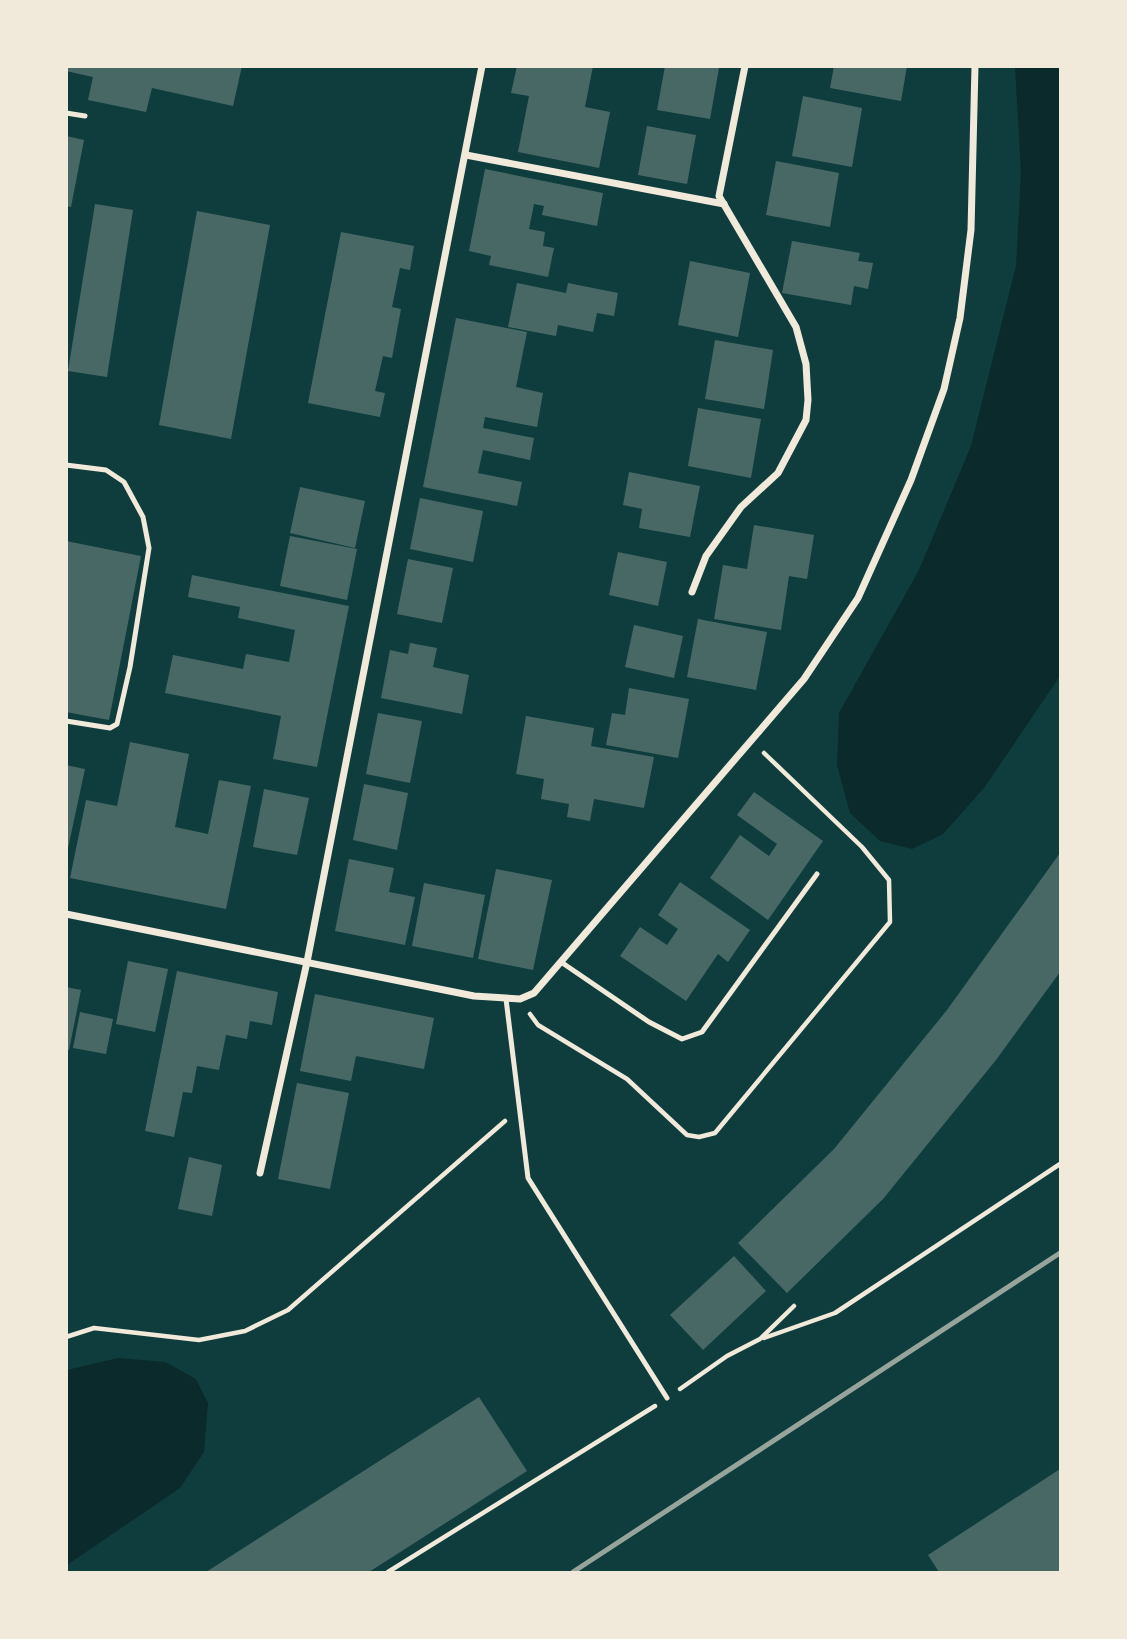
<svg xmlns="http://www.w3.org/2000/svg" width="1127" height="1639" font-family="Lato,sans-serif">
	<rect width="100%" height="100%" fill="#0f3d3e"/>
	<g fill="#0a2a2b">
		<path d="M 1015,67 L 1060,67 L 1060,676 L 984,788 L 943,834 L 912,849 L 880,841 L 850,813 L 837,765 L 839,713 L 919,570 L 971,446 L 1016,266 L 1021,173 Z"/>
		<path d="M 118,1358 L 165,1362 L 196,1379 L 208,1403 L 204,1452 L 180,1488 L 67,1565 L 67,1370 Z"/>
	</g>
	<g fill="#486865">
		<path d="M 66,66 L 242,66 L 233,106 L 152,88 L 146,112 L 88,100 L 93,77 L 66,71 Z"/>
		<path d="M 517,66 L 593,66 L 585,107 L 610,112 L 599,168 L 518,152 L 529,96 L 511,93 Z"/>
		<path d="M 665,66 L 719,68 L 710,119 L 657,110 Z"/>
		<path d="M 834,66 L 907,66 L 901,101 L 830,88 Z"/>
		<path d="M 803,96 L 862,108 L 852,167 L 792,156 Z"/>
		<path d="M 647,126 L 696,135 L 687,184 L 638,175 Z"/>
		<path d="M 66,136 L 84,140 L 71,207 L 66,206 Z"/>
		<path d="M 776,161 L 839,173 L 830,227 L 766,215 Z"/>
		<path d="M 485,169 L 603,193 L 597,226 L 542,215 L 544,206 L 534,204 L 529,229 L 545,232 L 543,246 L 554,248 L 548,277 L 489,265 L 491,256 L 469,251 Z"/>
		<path d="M 95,204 L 133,210 L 107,377 L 68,371 Z"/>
		<path d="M 197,211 L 270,225 L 231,439 L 159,425 Z"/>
		<path d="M 341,232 L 414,246 L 410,270 L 400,268 L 392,307 L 401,309 L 392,358 L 383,356 L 375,391 L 385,393 L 380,417 L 308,403 Z"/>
		<path d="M 792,241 L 860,253 L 858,261 L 873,263 L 868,289 L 854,286 L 851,305 L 782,293 Z"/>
		<path d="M 690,261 L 750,273 L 738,337 L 678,325 Z"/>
		<path d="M 517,283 L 566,293 L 568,283 L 618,293 L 614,316 L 597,313 L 593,332 L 558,325 L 556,336 L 508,327 Z"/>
		<path d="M 456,318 L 527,332 L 516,387 L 543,393 L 537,427 L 485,417 L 483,428 L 534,438 L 530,460 L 483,450 L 478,473 L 522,482 L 517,506 L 423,487 Z"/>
		<path d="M 715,340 L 773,350 L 764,409 L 705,399 Z"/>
		<path d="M 698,408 L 761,419 L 751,478 L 688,466 Z"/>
		<path d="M 629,472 L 700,486 L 690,537 L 639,528 L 642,509 L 623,505 Z"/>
		<path d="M 300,487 L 365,501 L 355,548 L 290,533 Z"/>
		<path d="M 420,498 L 483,511 L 473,562 L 410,549 Z"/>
		<path d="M 754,525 L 814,535 L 807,579 L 789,576 L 781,630 L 714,619 L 723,565 L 747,569 Z"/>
		<path d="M 290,536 L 357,549 L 347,600 L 280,586 Z"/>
		<path d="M 66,541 L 141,556 L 109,720 L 66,712 Z"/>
		<path d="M 618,552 L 667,562 L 658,606 L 609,595 Z"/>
		<path d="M 408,559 L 453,568 L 442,623 L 397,614 Z"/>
		<path d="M 192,575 L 349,606 L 317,767 L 273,759 L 281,716 L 165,693 L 173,655 L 243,669 L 246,654 L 289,662 L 295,630 L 238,618 L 240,607 L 188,597 Z"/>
		<path d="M 698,619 L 767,632 L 756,690 L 687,677 Z"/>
		<path d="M 634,625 L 683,636 L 674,678 L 625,667 Z"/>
		<path d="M 410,643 L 437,648 L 433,667 L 469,675 L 462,714 L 381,698 L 390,650 L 408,654 Z"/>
		<path d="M 629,688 L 689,699 L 678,758 L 606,745 L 612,713 L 625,715 Z"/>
		<path d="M 378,713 L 422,721 L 410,783 L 366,774 Z"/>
		<path d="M 526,716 L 594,728 L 591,746 L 654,757 L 644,808 L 594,799 L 590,821 L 567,817 L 569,804 L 541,799 L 544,779 L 516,774 Z"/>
		<path d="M 130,742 L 189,754 L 175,827 L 208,834 L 219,780 L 251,786 L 226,909 L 70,878 L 86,800 L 117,806 Z"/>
		<path d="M 66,765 L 85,769 L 68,848 L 66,848 Z"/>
		<path d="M 364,784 L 408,793 L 397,850 L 353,840 Z"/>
		<path d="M 264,789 L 309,798 L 297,855 L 253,847 Z"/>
		<path d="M 754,792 L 823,841 L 768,920 L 710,878 L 740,835 L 769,856 L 777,844 L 737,815 Z"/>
		<path d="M 1060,853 L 1060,972 L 996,1060 L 883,1199 L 787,1293 L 738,1243 L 834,1149 L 947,1010 Z"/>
		<path d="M 349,859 L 394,868 L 389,892 L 415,897 L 405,945 L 335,931 Z"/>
		<path d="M 496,869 L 552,880 L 533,970 L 478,959 Z"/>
		<path d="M 680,882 L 750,930 L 728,962 L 718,954 L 686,1001 L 620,956 L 640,927 L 667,945 L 678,929 L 658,915 Z"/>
		<path d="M 424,883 L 485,895 L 473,958 L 412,946 Z"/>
		<path d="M 128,961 L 168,969 L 155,1032 L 116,1024 Z"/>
		<path d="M 177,971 L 278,992 L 272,1025 L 250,1021 L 247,1039 L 226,1035 L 219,1070 L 197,1066 L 192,1093 L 183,1092 L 174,1137 L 145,1131 Z"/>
		<path d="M 66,987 L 81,990 L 69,1050 L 66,1050 Z"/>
		<path d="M 315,994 L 434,1018 L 424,1069 L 356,1056 L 351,1081 L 300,1071 Z"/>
		<path d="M 80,1012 L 113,1019 L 106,1054 L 73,1048 Z"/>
		<path d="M 297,1083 L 349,1093 L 330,1189 L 278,1179 Z"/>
		<path d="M 189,1157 L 222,1165 L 212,1216 L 178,1209 Z"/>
		<path d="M 734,1256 L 766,1291 L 703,1350 L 670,1315 Z"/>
		<path d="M 479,1397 L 527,1471 L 369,1572 L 206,1572 Z"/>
		<path d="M 1060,1469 L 1060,1572 L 939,1572 L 928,1555 Z"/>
	</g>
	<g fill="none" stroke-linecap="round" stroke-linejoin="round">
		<g stroke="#f1e9da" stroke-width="4.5">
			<path d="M 530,1014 L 538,1025 L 627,1079 L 687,1135 L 699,1137 L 715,1133 L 890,922 L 889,880 L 862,847 L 764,753"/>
			<path d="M 66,1337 L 94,1328 L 199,1340 L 245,1331 L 288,1310 L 505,1121"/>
			<path d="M 764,1338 L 835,1313 L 1060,1164"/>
			<path d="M 680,1389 L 727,1356 L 760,1339 L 794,1306"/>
			<path d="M 388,1572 L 655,1406"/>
		</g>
		<g stroke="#f1e9da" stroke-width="5">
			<path d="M 66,113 L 85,116"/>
			<path d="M 66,465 L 106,470 L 124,482 L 143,517 L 149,548 L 130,667 L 117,724 L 110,728 L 66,721"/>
			<path d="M 561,962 L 649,1022 L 682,1039 L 702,1032 L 817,874"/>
			<path d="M 506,999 L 528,1178 L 667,1398"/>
		</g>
		<g stroke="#f1e9da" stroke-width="7">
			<path d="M 466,155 L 724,204"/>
			<path d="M 692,592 L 706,556 L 741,507 L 778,473 L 806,420 L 808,400 L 806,364 L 796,327 L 719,196 L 745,66"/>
			<path d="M 66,914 L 474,996 L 520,999 L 534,993 L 804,679 L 858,598 L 911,480 L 944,389 L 960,318 L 971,230 L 975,66"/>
			<path d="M 260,1173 L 307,962 L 482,66"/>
		</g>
		<path stroke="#97a49c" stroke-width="5" d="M 573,1572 L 1060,1253"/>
	</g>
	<rect width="1127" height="1639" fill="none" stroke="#f1e9da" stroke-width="136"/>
</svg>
